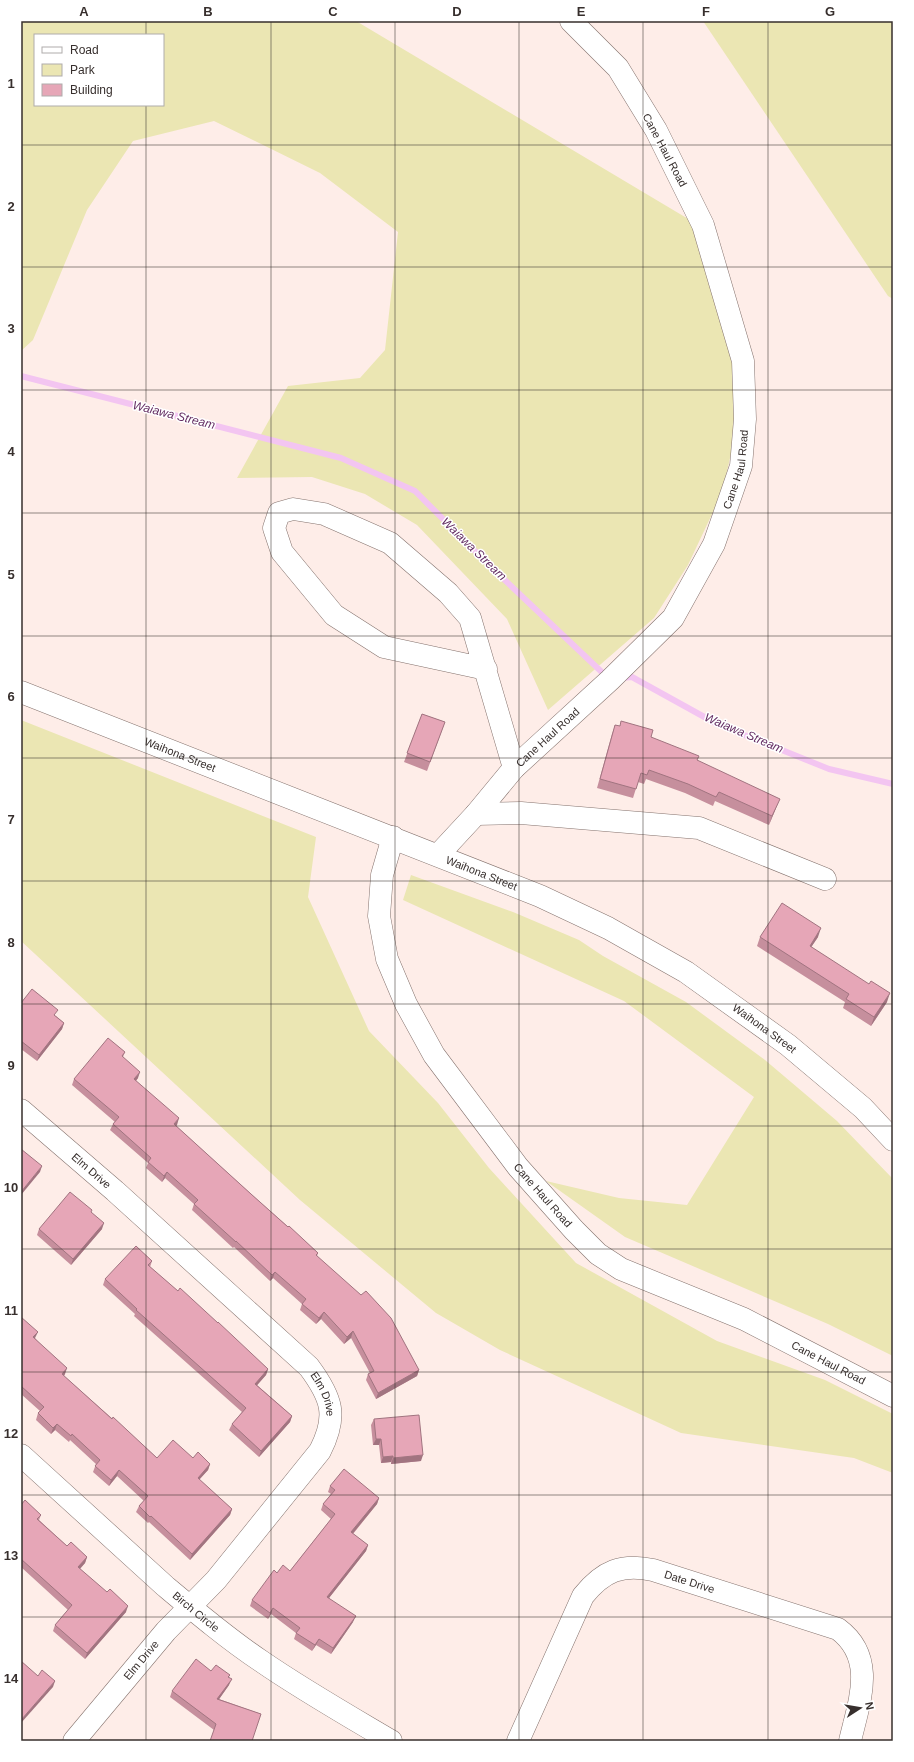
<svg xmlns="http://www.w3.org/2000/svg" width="914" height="1762" font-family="Arial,sans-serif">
	<rect width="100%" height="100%" fill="#feede8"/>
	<g fill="#ebe6b3" fill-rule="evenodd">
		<path d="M 21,21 L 356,21 L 690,220 L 721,314 L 734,366 L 736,432 L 722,493 L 688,565 L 654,618 L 548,710 L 507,619 L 417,525 L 365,494 L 312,477 L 237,478 L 288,386 L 360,378 L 385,350 L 398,232 L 320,173 L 214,121 L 133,141 L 87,210 L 33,340 L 21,351 ZM 35,35 L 163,35 L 163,105 L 35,105 Z"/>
		<path d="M 703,21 L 893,21 L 893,299 L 888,296 Z"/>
		<path d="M 21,720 L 316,837 L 308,897 L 369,1031 L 438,1103 L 489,1168 L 576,1263 L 717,1341 L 825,1380 L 893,1414 L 893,1473 L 854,1458 L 681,1433 L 500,1350 L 436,1313 L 300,1200 L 21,941 Z"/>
		<path d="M 411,875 L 513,912 L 579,940 L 603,956 L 686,1002 L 765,1060 L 837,1121 L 893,1179 L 893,1356 L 828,1324 L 625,1237 L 546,1181 L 619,1198 L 687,1205 L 754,1097 L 624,1001 L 403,900 Z"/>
	</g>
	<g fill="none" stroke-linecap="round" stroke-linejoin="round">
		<g stroke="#f3c5f1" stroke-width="6">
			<path d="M 21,376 L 341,458 L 415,491 L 489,565 L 607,677"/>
			<path d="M 621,678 L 632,677 L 717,724 L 829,769 L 893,784"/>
		</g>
		<g stroke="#85736e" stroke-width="23">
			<g id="minor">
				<path d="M 486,669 L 384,647 L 334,615 L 282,552 L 274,528 L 279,513 L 293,509 L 324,514 L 390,543 L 448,593 L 470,618 L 514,768"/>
				<path id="s1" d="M 21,692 L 540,896 L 608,928 L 686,972 L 788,1045 L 863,1108 L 893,1140"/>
				<path d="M 476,814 L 521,813 L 699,828 L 825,879"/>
				<path id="s2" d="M 393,837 L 382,875 L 379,916 L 387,959 L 406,1004 L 434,1055 L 518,1167 L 574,1230 L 598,1254 L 621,1269 L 744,1319 L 893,1396"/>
				<path id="s3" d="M 438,855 L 476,814 L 514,768 L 610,680 L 673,618 L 714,544 L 741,466 L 745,419 L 743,361 L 703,225 L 656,130 L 618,68 L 571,21"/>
				<path id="s4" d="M 21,1110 L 115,1191 L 309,1367 C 332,1398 338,1416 320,1451 L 216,1580 L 166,1631 L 74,1741"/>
				<path id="s5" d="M 21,1455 L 165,1586 C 196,1612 228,1639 261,1661 C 303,1690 347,1715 391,1741"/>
				<path id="s6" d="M 518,1741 L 583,1596 C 603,1571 622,1563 653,1570 L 838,1629 C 877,1658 859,1702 850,1741"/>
			</g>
		</g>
		<use href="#minor" stroke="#fff" stroke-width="22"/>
	</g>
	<g fill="#c68f9d">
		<path d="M 422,714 L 445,722 L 427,771 L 404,762 Z"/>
		<path d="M 615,725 L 651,737 L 697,760 L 776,808 L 769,825 L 715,801 L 713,806 L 685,793 L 646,779 L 644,784 L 638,782 L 633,798 L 597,788 L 612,734 Z"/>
		<path d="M 760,937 L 818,937 L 811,947 L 887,1002 L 871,1026 L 843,1008 L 845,1002 L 757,946 Z"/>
		<path d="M 21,1003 L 56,1016 L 64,1023 L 62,1029 L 37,1061 L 21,1049 Z"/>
		<path d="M 125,1052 L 123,1057 L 138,1078 L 136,1081 L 177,1125 L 176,1126 L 251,1194 L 318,1253 L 317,1256 L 419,1370 L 417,1376 L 376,1399 L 366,1380 L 368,1374 L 370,1373 L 351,1338 L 344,1344 L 321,1319 L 316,1324 L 300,1310 L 302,1304 L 273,1278 L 270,1281 L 234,1247 L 233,1248 L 192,1210 L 194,1204 L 165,1178 L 162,1182 L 146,1168 L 148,1163 L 110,1130 L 113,1124 L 115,1122 L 72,1085 L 74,1079 Z"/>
		<path d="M 91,1212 L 102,1229 L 71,1265 L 37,1235 L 39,1229 Z"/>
		<path d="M 152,1261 L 150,1267 L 268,1369 L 266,1375 L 257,1385 L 292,1416 L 290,1422 L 259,1457 L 229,1430 L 232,1424 L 242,1412 L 134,1316 L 135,1314 L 103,1285 L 105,1279 Z"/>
		<path d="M 21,1317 L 35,1338 L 65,1374 L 64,1376 L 157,1458 L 193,1458 L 210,1464 L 208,1470 L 199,1480 L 232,1509 L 230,1515 L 190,1560 L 149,1522 L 148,1523 L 136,1512 L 139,1506 L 144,1501 L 117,1476 L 109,1486 L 93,1472 L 96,1464 L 70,1440 L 69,1442 L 55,1430 L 51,1434 L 36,1420 L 38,1413 L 40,1411 L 21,1394 Z"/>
		<path d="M 374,1419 L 421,1461 L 391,1464 L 391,1462 L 381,1463 L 379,1445 L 373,1445 L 371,1425 Z"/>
		<path d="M 330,1486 L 379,1498 L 377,1504 L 353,1534 L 368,1545 L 366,1551 L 329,1598 L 353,1622 L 331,1654 L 316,1645 L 312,1651 L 294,1639 L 296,1633 L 271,1614 L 268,1619 L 250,1606 L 252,1600 L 277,1573 L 290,1571 L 331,1519 L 321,1510 L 323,1504 L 331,1494 L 328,1492 Z"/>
		<path d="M 21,1505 L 41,1515 L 39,1520 L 67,1546 L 87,1557 L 85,1563 L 80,1569 L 126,1612 L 85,1659 L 53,1631 L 55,1625 L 68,1610 L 21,1567 Z"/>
		<path d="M 211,1671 L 230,1675 L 229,1677 L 229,1685 L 219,1699 L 261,1714 L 214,1730 L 170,1697 L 172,1691 Z"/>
	</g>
	<g fill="#a17480">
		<path d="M 780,799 L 776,808 L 769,825 L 772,816 Z"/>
		<path d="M 821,928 L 818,937 L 806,955 L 810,946 Z"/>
		<path d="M 890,993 L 887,1002 L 871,1026 L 874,1017 Z"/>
		<path d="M 64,1023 L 62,1029 L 37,1061 L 39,1055 Z"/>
		<path d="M 140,1072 L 138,1078 L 132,1085 L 134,1079 Z"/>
		<path d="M 179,1118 L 177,1125 L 172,1130 L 174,1124 Z"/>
		<path d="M 42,1166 L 40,1172 L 21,1195 L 21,1192 Z"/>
		<path d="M 167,1172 L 165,1178 L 162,1182 L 164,1176 Z"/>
		<path d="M 104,1223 L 102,1229 L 71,1265 L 73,1259 Z"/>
		<path d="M 275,1272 L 273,1278 L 270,1281 L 272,1275 Z"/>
		<path d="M 324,1312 L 321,1319 L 316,1324 L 319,1318 Z"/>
		<path d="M 353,1331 L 351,1338 L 344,1344 L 347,1337 Z"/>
		<path d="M 38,1332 L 35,1338 L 31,1343 L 33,1337 Z"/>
		<path d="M 67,1368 L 65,1374 L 60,1380 L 62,1374 Z"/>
		<path d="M 268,1369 L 266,1375 L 253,1390 L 255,1384 Z"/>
		<path d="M 419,1370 L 417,1376 L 376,1399 L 378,1393 Z"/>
		<path d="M 292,1416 L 290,1422 L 259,1457 L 261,1451 Z"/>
		<path d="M 57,1424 L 55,1430 L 51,1434 L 53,1428 Z"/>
		<path d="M 376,1439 L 381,1439 L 379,1445 L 373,1445 Z"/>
		<path d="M 423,1455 L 421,1461 L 391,1464 L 393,1458 Z"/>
		<path d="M 393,1456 L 391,1462 L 381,1463 L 383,1457 Z"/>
		<path d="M 210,1464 L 208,1470 L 195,1484 L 198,1478 Z"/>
		<path d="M 119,1470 L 117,1476 L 109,1486 L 111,1480 Z"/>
		<path d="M 379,1498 L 377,1504 L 349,1538 L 351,1532 Z"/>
		<path d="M 232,1509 L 230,1515 L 190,1560 L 192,1554 Z"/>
		<path d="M 368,1545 L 366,1551 L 325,1603 L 327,1597 Z"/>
		<path d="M 87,1557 L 85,1563 L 76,1573 L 78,1567 Z"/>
		<path d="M 128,1606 L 126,1612 L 85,1659 L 87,1653 Z"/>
		<path d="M 273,1608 L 271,1614 L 268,1619 L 270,1613 Z"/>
		<path d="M 356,1616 L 353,1622 L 331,1654 L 333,1648 Z"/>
		<path d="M 319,1639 L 316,1645 L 312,1651 L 315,1645 Z"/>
		<path d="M 232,1679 L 229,1685 L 215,1705 L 217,1699 Z"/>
		<path d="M 55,1681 L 53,1687 L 21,1723 L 21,1720 Z"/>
	</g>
	<g fill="#e6a6b7" stroke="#a17480">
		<path d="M 422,714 L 445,722 L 430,762 L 407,753 Z"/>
		<path d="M 621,721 L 653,730 L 651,737 L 699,756 L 697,760 L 780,799 L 772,816 L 719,792 L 716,797 L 688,784 L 649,770 L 647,775 L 641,773 L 636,789 L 600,779 L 615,725 L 620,726 Z"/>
		<path d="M 782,903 L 821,928 L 810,946 L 869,984 L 871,981 L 890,993 L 874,1017 L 846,999 L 849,994 L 760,937 Z"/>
		<path d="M 32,989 L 58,1010 L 54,1015 L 64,1023 L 39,1055 L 21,1041 L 21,1003 Z"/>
		<path d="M 108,1038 L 125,1052 L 122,1056 L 140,1072 L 134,1079 L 179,1118 L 174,1124 L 251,1194 L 288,1227 L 289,1226 L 318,1253 L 316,1255 L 361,1295 L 366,1291 L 391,1318 L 419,1370 L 378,1393 L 368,1374 L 374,1371 L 353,1331 L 347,1337 L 324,1312 L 319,1318 L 302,1304 L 306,1299 L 275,1272 L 272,1275 L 236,1241 L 236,1242 L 194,1204 L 198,1200 L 167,1172 L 164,1176 L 148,1162 L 151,1158 L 113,1124 L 119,1117 L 74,1079 Z"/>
		<path d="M 21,1149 L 42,1166 L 21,1192 Z"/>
		<path d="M 70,1192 L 92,1210 L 91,1212 L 104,1223 L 73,1259 L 39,1229 Z"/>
		<path d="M 136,1246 L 152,1261 L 148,1265 L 178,1291 L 180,1288 L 218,1323 L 218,1322 L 268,1369 L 255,1384 L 292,1416 L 261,1451 L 232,1424 L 246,1408 L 136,1310 L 137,1309 L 105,1279 Z"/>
		<path d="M 21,1317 L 38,1332 L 33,1337 L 67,1368 L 62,1374 L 112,1419 L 113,1417 L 157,1458 L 173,1440 L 193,1458 L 198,1452 L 210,1464 L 198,1478 L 232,1509 L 192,1554 L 151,1516 L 150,1517 L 139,1506 L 148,1496 L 119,1470 L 111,1480 L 95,1466 L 100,1460 L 72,1434 L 71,1436 L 57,1424 L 53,1428 L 38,1413 L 44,1407 L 21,1386 Z"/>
		<path d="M 419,1415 L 423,1455 L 393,1458 L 393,1456 L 383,1457 L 381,1439 L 376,1439 L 374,1419 Z"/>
		<path d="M 344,1469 L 379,1498 L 351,1532 L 368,1545 L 327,1597 L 356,1616 L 333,1648 L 319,1639 L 315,1645 L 296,1633 L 300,1628 L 273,1608 L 270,1613 L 252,1600 L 274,1570 L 277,1573 L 283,1565 L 290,1571 L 335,1514 L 323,1504 L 335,1490 L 330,1486 Z"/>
		<path d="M 25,1500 L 41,1515 L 37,1519 L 67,1546 L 71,1542 L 87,1557 L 78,1567 L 107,1592 L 110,1589 L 128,1606 L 87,1653 L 55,1625 L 72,1605 L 21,1559 L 21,1505 Z"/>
		<path d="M 196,1659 L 211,1671 L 216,1665 L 230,1675 L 228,1677 L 232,1679 L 217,1699 L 261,1714 L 252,1741 L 210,1741 L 216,1724 L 172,1691 Z"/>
		<path d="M 21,1661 L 38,1676 L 42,1670 L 55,1681 L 21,1720 Z"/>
	</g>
	<path fill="none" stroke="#372f2d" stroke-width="1" stroke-opacity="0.55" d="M 146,21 L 146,35M 271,21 L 271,1741M 395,21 L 395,1741M 519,21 L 519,1741M 643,21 L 643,1741M 768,21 L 768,1741M 146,105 L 146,1741M 21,145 L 893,145M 21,267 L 893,267M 21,390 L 893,390M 21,513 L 893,513M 21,636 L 893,636M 21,758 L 893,758M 21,881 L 893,881M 21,1004 L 893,1004M 21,1126 L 893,1126M 21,1249 L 893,1249M 21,1372 L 893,1372M 21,1495 L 893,1495M 21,1617 L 893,1617"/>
	<g text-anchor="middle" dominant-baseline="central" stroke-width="3" stroke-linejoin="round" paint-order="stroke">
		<g font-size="11" fill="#372f2d" stroke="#fff">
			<text transform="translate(665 150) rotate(62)">Cane Haul Road</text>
			<text stroke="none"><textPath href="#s3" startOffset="497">Cane Haul Road</textPath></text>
			<text stroke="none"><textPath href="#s3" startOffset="161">Cane Haul Road</textPath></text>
			<text stroke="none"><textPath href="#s1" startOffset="171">Waihona Street</textPath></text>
			<text stroke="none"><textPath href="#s1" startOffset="495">Waihona Street</textPath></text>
			<text stroke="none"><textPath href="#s1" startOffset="819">Waihona Street</textPath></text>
			<text stroke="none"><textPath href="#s4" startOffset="93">Elm Drive</textPath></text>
			<text stroke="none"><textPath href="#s2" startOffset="409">Cane Haul Road</textPath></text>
			<text stroke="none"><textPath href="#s2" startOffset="745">Cane Haul Road</textPath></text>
			<text stroke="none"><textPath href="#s4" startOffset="417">Elm Drive</textPath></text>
			<text stroke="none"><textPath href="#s6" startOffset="277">Date Drive</textPath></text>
			<text stroke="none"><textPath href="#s5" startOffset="235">Birch Circle</textPath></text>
			<text transform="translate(141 1660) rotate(-50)">Elm Drive</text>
		</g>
		<g font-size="12" font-style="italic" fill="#642e64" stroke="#fff">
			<text transform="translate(174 415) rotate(14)">Waiawa Stream</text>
			<text transform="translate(474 549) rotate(44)">Waiawa Stream</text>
			<text transform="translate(744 733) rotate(23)">Waiawa Stream</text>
		</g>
	</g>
	<rect width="914" height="1762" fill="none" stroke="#ffffff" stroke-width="44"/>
	<rect x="34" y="34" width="130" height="72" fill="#ffffff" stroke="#afacab"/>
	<rect x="42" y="47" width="20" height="6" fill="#ffffff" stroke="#afacab"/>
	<text x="70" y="54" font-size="12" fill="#372f2d">Road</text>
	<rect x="42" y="64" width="20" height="12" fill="#ebe6b3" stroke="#afacab"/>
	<text x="70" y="74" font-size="12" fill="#372f2d">Park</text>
	<rect x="42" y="84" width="20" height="12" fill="#e6a6b7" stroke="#afacab"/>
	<text x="70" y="94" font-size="12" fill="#372f2d">Building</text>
	<g transform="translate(860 1708) rotate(78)" stroke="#ffffff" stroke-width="3" paint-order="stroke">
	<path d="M0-3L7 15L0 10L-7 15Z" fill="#372f2d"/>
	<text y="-6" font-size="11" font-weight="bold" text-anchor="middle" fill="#372f2d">N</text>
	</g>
	<rect x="22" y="22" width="870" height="1718" fill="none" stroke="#372f2d" stroke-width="1.5"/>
	<g font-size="13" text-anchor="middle" font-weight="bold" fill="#372f2d">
		<text x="84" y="16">A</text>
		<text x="208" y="16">B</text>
		<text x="333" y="16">C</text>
		<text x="457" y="16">D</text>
		<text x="581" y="16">E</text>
		<text x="706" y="16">F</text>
		<text x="830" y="16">G</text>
		<text x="11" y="88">1</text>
		<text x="11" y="211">2</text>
		<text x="11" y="333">3</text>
		<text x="11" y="456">4</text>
		<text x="11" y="579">5</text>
		<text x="11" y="701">6</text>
		<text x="11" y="824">7</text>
		<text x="11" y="947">8</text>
		<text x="11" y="1070">9</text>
		<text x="11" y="1192">10</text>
		<text x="11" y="1315">11</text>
		<text x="11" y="1438">12</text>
		<text x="11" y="1560">13</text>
		<text x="11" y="1683">14</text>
	</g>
</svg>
